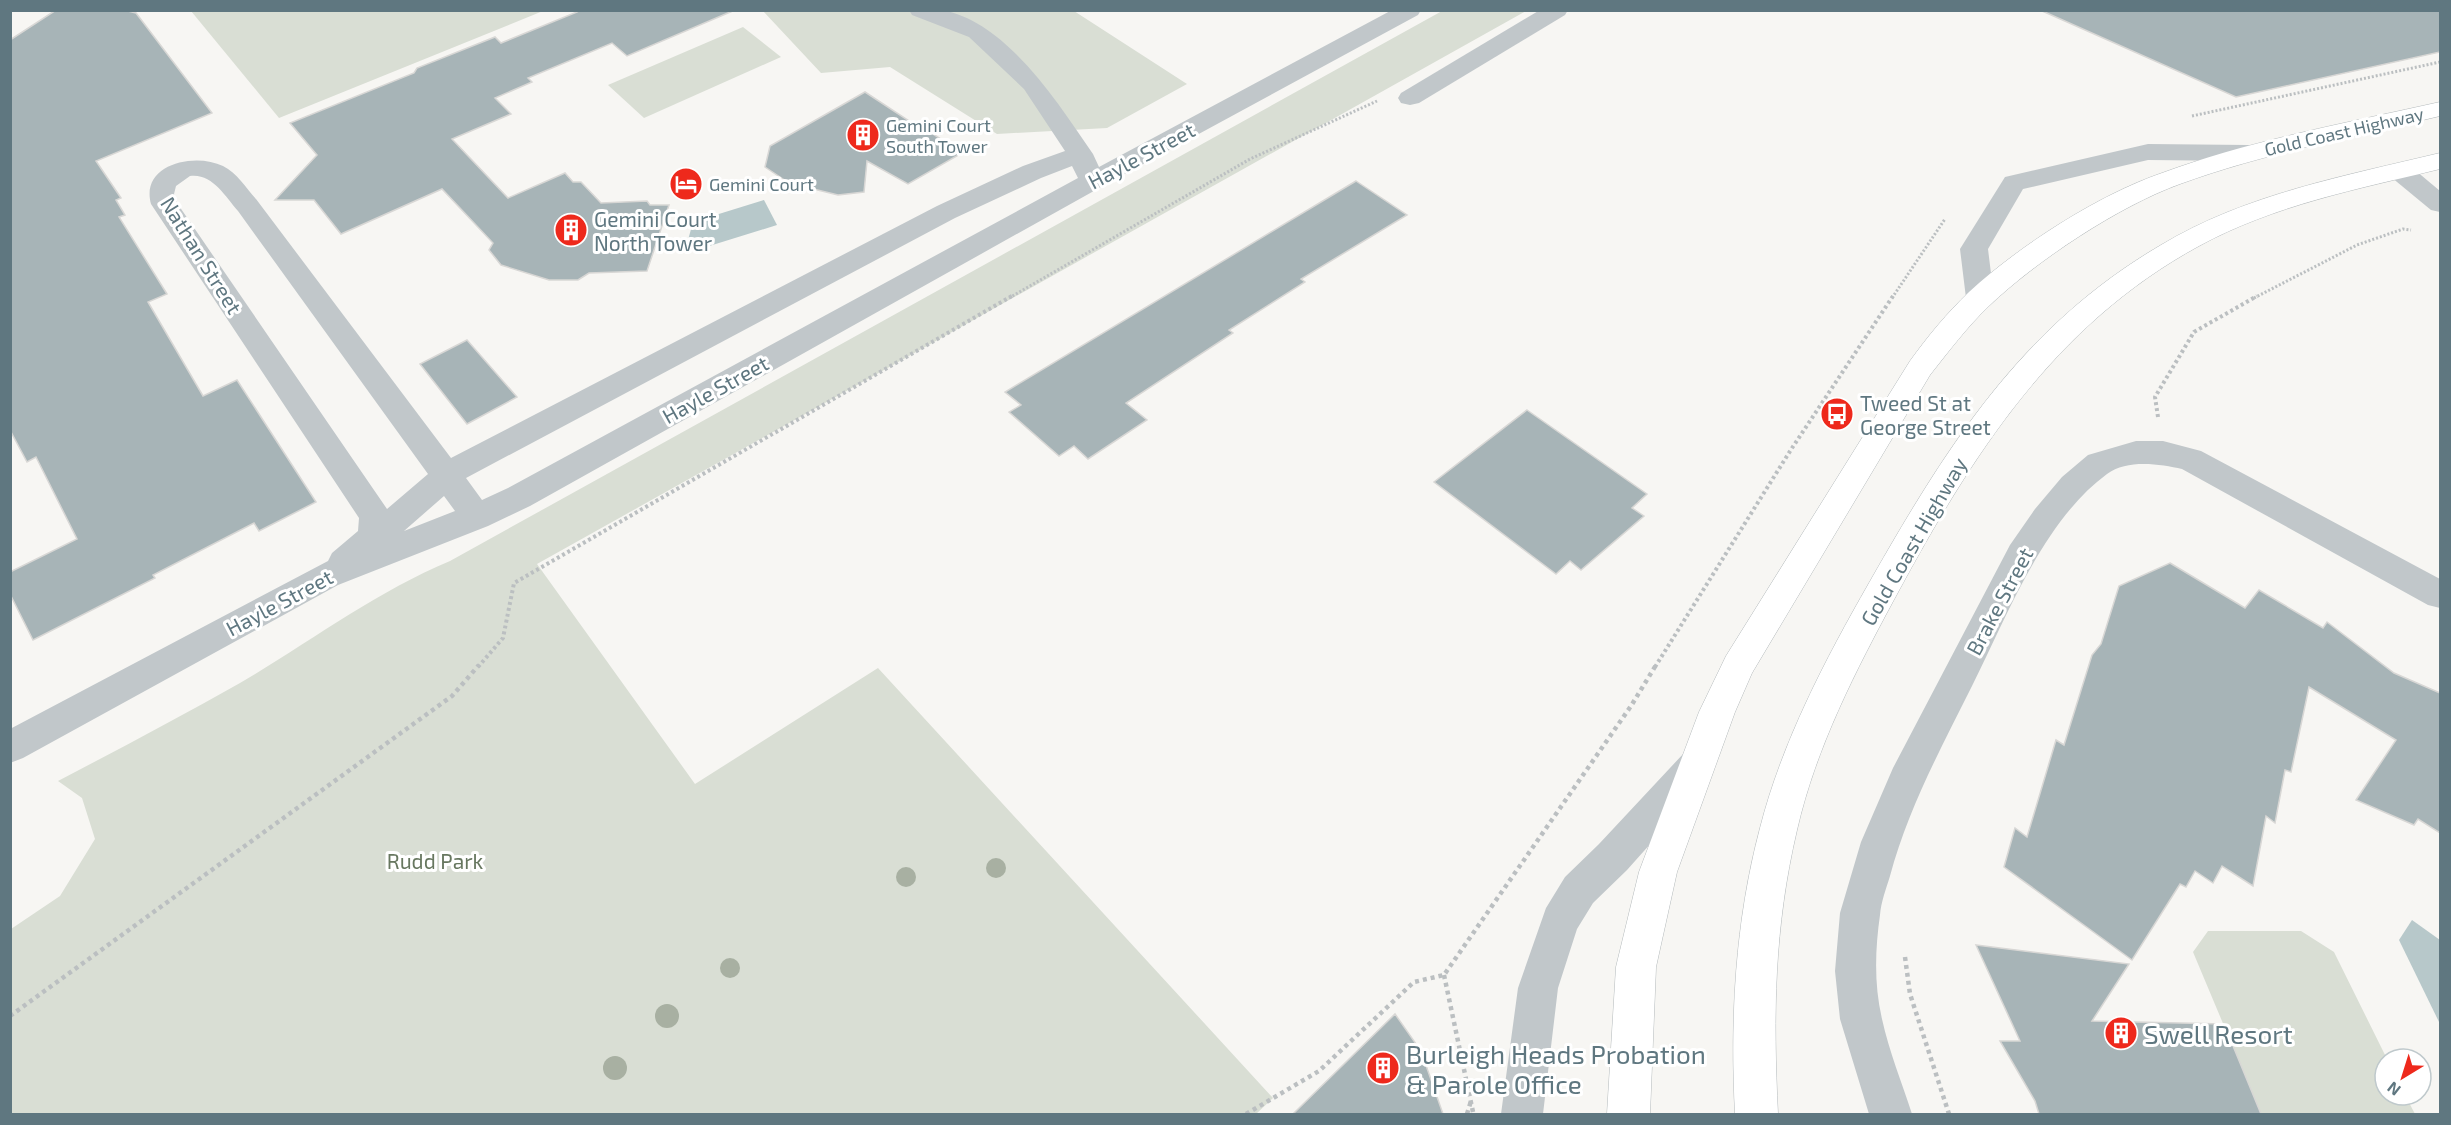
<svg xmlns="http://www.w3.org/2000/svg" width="2451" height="1125" font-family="'Exo 2',sans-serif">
	<rect width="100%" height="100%" fill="#f7f6f3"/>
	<g fill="#d9ded4">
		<path d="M 191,11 L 543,11 L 279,118 Z"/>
		<path d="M 763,11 L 1074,11 L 1187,84 L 1107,128 L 997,134 L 890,67 L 821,73 Z"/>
		<path d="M 1442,11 L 1526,11 L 537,564 L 695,784 L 878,668 L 1273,1098 L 1256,1114 L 11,1114 L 11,929 L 60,896 L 95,839 L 82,798 L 58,781 C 119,749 180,717 240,683 C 310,642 374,593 450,561 Z"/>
		<path d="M 743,27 L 781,57 L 644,118 L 608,85 Z"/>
		<path d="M 2208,931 L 2301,931 L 2334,952 L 2387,1059 L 2385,1059 L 2385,1095 L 2405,1095 L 2415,1114 L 2261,1114 L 2193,952 Z"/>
	</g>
	<g fill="#b7c8ca">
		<path d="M 764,200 L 777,225 L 706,247 L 688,240 L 693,222 Z"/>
		<path d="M 2412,920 L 2440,940 L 2440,1024 L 2399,940 Z"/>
	</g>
	<g fill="#a7b4b7" stroke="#d8d7d5" stroke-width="1.5">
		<path d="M 56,10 L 124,10 L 136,13 L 212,113 L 96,161 L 121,198 L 116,200 L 125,215 L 119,217 L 167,294 L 148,302 L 203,396 L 237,380 L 316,502 L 259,531 L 254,523 L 153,575 L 155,578 L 33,640 L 10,594 L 10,572 L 77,539 L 36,457 L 27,462 L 10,430 L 10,40 Z"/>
		<path d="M 575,10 L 735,10 L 627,56 L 612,43 L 528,78 L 532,82 L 495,98 L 511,114 L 452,139 L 508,198 L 565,173 L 573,182 L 581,182 L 601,203 L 647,201 L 650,205 L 669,205 L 647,271 L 589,273 L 578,280 L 549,280 L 501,265 L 489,250 L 493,243 L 442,189 L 341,234 L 314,200 L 275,200 L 317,155 L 290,123 L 414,73 L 417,68 L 495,37 L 501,43 L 577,12 Z"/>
		<path d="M 2040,10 L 2440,10 L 2440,52 L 2236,97 Z"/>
		<path d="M 865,92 L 912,123 L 915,122 L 962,153 L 908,184 L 867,161 L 864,192 L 838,195 L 789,183 L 765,167 L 770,146 Z"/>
		<path d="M 1356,181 L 1407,215 L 1301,279 L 1305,282 L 1229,330 L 1233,333 L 1126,403 L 1147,420 L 1088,459 L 1074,446 L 1059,456 L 1009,412 L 1021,405 L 1005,392 Z"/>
		<path d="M 467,340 L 517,397 L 467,424 L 420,364 Z"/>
		<path d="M 1527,410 L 1647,494 L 1632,508 L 1644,516 L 1581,570 L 1570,561 L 1556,574 L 1434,482 Z"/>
		<path d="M 2170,563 L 2245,608 L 2259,590 L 2323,628 L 2327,622 L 2394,673 L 2440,693 L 2440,833 L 2418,819 L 2414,825 L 2356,800 L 2396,740 L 2309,687 L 2291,772 L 2285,770 L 2275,823 L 2266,816 L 2253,886 L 2222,866 L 2213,883 L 2195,871 L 2186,887 L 2180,884 L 2132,960 L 2004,867 L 2015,828 L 2027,837 L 2056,740 L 2064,745 L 2092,655 L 2101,644 L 2119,586 Z"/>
		<path d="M 1976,945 L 2129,964 L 2092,1021 L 2224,1024 L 2261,1114 L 2039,1114 L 2035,1101 L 2000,1041 L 2020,1041 Z"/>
		<path d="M 1395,1014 L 1421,1051 L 1443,1114 L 1293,1114 Z"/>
	</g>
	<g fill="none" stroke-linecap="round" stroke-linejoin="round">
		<g stroke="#b4babc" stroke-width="1">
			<g id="highway">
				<path d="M 2440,102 L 2440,116 C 2353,137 2265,153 2180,184 C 2119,206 2036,261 1989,306 C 1967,327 1949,351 1930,375 L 1752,673 L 1735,712 L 1677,872 L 1656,967 L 1650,1114 L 1607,1114 L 1616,967 L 1639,872 L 1699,712 L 1726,656 L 1910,361 C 1928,336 1947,313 1969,292 C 2019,246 2098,195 2162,173 C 2252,140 2347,123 2440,102 Z"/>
				<path d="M 2440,153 L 2440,169 C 2358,189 2274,205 2199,246 C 2054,325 1972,455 1896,596 C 1856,670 1816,747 1797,830 C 1774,928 1773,1014 1778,1114 L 1735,1114 C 1730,1018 1735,922 1760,828 C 1782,742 1825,660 1869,583 C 1947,446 2021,327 2161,245 C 2246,194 2345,176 2440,153 Z"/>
			</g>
		</g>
		<g stroke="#bbbfc1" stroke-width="3" stroke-dasharray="2 2" stroke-linecap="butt">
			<path d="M 2192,116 L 2440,62"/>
			<path d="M 1009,298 L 1250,159 L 1377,101"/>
			<path d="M 1892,298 L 1945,219"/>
			<path d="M 2254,298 L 2357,245 L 2403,229 L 2411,230"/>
		</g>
		<g stroke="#bbbfc1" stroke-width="4" stroke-dasharray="3 3" stroke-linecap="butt">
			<path d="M 2158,417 L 2155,397 L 2194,332 L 2257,296"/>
			<path d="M 478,667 L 503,638 L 514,583 L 1012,296"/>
			<path d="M 1655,667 L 1792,448 L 1893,296"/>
		</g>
		<g stroke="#bbbfc1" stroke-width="4.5" stroke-dasharray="4 4" stroke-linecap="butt">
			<path d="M 1905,957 L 1910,994 L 1949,1114"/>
			<path d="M 1444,975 L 1473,1112"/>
			<path d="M 10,1016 L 452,696 L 479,665"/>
			<path d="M 1246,1114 L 1319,1071 L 1414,982 L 1444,975 L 1631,706 L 1656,665"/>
			<path d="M 1467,1114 L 1471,1101"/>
		</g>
		<g fill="#c1c7ca" fill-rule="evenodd">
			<path d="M 909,10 C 919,10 931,9 942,10 C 1007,22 1058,103 1093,154 L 1099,167 L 1392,10 L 1421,10 L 1418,15 L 1101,187 L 530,506 L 488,526 L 338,585 L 23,758 L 10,763 L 10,729 L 328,561 L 332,553 L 358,531 L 359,518 L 151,204 C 140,164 195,152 223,166 C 237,173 246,188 256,199 L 451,458 L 937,206 L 1023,166 L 1065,151 L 1024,89 L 969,37 L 912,15 ZM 1072,166 L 1078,178 L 508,488 L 482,500 L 466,478 L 955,218 L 1041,178 ZM 190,176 C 212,173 225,196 238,211 L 428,474 L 387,509 L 177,203 L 174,194 L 176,186 ZM 444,496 L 455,511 L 404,531 Z"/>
			<path d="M 1540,10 L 1568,10 L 1565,15 L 1419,103 L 1410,105 L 1401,103 L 1398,98 L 1401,93 Z"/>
			<path d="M 2148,144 L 2248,145 L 2257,147 L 2261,153 L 2257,159 L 2248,161 L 2148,160 L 2023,189 L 1988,249 L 1994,298 L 1990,305 L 1980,308 L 1970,305 L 1966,298 L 1960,249 L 2005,177 Z"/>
			<path d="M 2400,163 L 2409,165 L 2440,191 L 2440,212 L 2431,210 L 2391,177 L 2387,171 L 2391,165 Z"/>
			<path d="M 2136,441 L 2163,441 L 2201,451 L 2440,579 L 2440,608 L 2428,605 L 2182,469 C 2160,464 2127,459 2107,474 C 2043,521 2007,616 1972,686 C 1941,748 1908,809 1890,876 C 1886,889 1881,902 1880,915 C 1875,950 1874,985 1882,1019 C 1889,1051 1902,1083 1912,1114 L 1869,1114 L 1840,1019 L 1835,971 L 1840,913 L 1861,842 L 1893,768 L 2010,545 L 2035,509 L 2062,477 L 2088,455 Z"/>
			<path d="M 1697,749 L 1710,753 L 1715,765 L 1710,777 L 1627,870 L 1593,903 L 1577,929 L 1558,988 L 1543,1114 L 1501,1114 L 1518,988 L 1546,908 L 1565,877 L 1599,844 L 1684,753 Z"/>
		</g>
		<use href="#highway" fill="#fff" fill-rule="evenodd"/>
	</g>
	<g fill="#a8b0a2">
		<circle cx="996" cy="868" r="10"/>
		<circle cx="906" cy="877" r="10"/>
		<circle cx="730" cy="968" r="10"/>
		<circle cx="667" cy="1016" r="12"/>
		<circle cx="615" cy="1068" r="12"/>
	</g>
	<defs>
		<g id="building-disc" transform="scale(1.725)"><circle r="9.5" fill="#ee291c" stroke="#fff"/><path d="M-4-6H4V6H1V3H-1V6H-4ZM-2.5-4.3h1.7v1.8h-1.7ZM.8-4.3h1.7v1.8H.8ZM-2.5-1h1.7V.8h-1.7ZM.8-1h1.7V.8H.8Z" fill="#fff"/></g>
		<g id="hotel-disc" transform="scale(1.725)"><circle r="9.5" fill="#ee291c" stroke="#fff"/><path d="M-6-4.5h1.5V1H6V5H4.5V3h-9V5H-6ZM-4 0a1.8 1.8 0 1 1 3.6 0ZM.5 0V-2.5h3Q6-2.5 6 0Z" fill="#fff"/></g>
		<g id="bus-disc" transform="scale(1.725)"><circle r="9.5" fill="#ee291c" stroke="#fff"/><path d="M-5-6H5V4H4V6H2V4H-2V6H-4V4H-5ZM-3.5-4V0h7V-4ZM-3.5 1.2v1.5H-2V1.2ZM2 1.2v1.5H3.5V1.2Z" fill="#fff"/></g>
	</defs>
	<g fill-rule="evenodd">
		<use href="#building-disc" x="863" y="135"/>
		<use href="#hotel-disc" x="686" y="184"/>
		<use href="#building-disc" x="571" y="230"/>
		<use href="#bus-disc" x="1837" y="414"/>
		<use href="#building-disc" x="2121" y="1033"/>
		<use href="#building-disc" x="1383" y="1068"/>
	</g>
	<g text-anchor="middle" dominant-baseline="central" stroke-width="6" stroke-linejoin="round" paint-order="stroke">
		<g font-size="18" fill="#5f7780" stroke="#fff" text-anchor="start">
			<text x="886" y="125">Gemini Court<tspan x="886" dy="21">South Tower</tspan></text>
			<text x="709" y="184">Gemini Court</text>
		</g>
		<g font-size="18" fill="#5f7780" stroke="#fff">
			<text transform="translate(2344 131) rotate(-13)">Gold Coast Highway</text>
		</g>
		<g font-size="21" fill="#5f7780" stroke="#fff">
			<text transform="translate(1141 155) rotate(-28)">Hayle Street</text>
			<text transform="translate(202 255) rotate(58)">Nathan Street</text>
			<text transform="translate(715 389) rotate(-29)">Hayle Street</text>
			<text transform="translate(1913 541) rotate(-60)">Gold Coast Highway</text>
			<text transform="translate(1999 601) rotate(-62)">Brake Street</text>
			<text transform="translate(279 602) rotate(-28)">Hayle Street</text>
		</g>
		<g font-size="21" fill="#5f7780" stroke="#fff" text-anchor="start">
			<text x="594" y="218">Gemini Court<tspan x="594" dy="24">North Tower</tspan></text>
			<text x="1860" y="402">Tweed St at<tspan x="1860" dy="24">George Street</tspan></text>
		</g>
		<g font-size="21" fill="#67775f" stroke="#fff">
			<text x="435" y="860">Rudd Park</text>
		</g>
		<g font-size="26" fill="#5f7780" stroke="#fff" text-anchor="start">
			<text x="2144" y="1033">Swell Resort</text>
			<text x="1406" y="1053">Burleigh Heads Probation<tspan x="1406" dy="30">&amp; Parole Office</tspan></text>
		</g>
	</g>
	<rect width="2451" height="1125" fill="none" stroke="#5f7780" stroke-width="24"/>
	<g transform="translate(2403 1077) rotate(218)"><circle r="28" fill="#ffffff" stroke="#bfc9cc" stroke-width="1.5"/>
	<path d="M0-4.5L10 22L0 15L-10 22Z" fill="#ee291c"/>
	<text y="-9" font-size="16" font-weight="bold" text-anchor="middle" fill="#5f7780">N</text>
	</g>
</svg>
